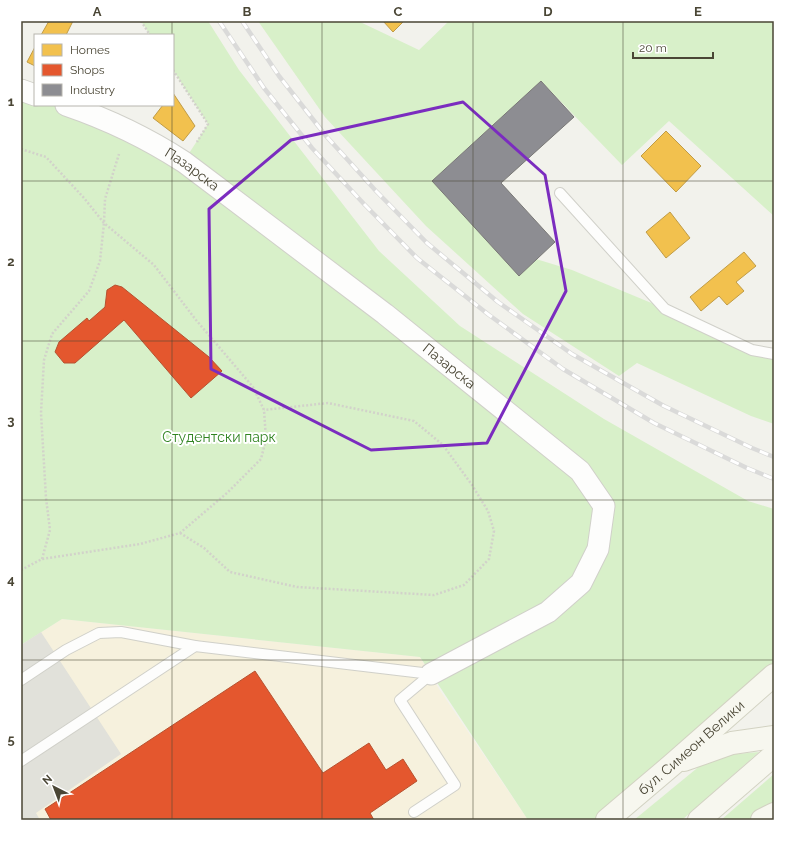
<svg xmlns="http://www.w3.org/2000/svg" width="795" height="841" font-family="Raleway,sans-serif">
	<rect width="100%" height="100%" fill="#f2f2ec"/>
	<path fill="#f6f1dd" d="M 62,619 L 420,657 L 439,689 L 528,820 L 21,820 L 21,645 Z"/>
	<g fill="#d8f0c9">
		<path d="M 141,21 L 208,21 L 239,70 L 379,251 L 460,326 L 604,419 L 748,501 L 774,509 L 774,675 L 607,820 L 528,820 L 420,657 L 62,619 L 21,645 L 21,90 L 35,105 L 66,105 L 184,161 L 208,124 L 173,70 L 173,35 L 150,35 Z"/>
		<path d="M 258,21 L 358,21 L 419,50 L 449,21 L 774,21 L 774,216 L 669,121 L 622,165 L 541,81 L 432,181 L 519,276 L 536,259 L 572,270 L 774,354 L 774,424 L 751,416 L 637,363 L 619,376 L 523,314 L 426,226 L 325,117 Z"/>
		<path d="M 759,752 L 682,820 L 634,820 L 707,760 L 715,756 Z"/>
		<path d="M 774,774 L 774,807 L 747,820 L 721,820 Z"/>
	</g>
	<path fill="#e1e1da" d="M 41,632 L 121,754 L 36,813 L 40,820 L 21,820 L 21,645 Z"/>
	<g fill="#f2c14e" stroke="#c09c46">
		<path d="M 49,21 L 73,21 L 66,35 L 41,35 Z"/>
		<path d="M 383,21 L 404,21 L 393,32 Z"/>
		<path d="M 35,47 L 35,66 L 27,62 Z"/>
		<path d="M 173,93 L 195,126 L 183,141 L 153,118 L 163,105 L 173,105 Z"/>
		<path d="M 666,131 L 701,166 L 676,192 L 641,156 Z"/>
		<path d="M 670,212 L 690,238 L 666,258 L 646,232 Z"/>
		<path d="M 744,252 L 756,266 L 736,282 L 744,291 L 727,305 L 719,296 L 701,311 L 690,297 Z"/>
	</g>
	<g fill="#e4572e" stroke="#b65230">
		<path d="M 115,285 L 122,287 L 209,357 L 222,371 L 191,398 L 124,320 L 75,363 L 64,363 L 55,352 L 59,342 L 87,318 L 89,321 L 105,307 L 107,290 Z"/>
		<path d="M 255,671 L 323,773 L 369,743 L 386,770 L 403,759 L 417,781 L 370,813 L 374,820 L 51,820 L 45,809 Z"/>
	</g>
	<path fill="#8d8d92" stroke="#797876" d="M 541,81 L 574,117 L 501,183 L 555,242 L 519,276 L 432,181 Z"/>
	<g fill="none" stroke-linecap="round" stroke-linejoin="round">
		<g stroke="#d0d0c9" stroke-width="12">
			<g id="lane">
				<path d="M 560,193 L 665,309 L 752,350 L 774,354"/>
				<path d="M 21,680 L 66,650 L 99,633 L 121,632 L 195,646 L 431,674"/>
				<path d="M 21,761 L 195,646"/>
				<path d="M 414,812 L 455,785 L 400,700 L 431,674"/>
			</g>
		</g>
		<g stroke="#d0d0c9" stroke-width="23">
			<g id="street">
				<path d="M 21,90 L 35,95"/>
				<path id="s1" d="M 66,105 C 107,119 147,138 184,162 L 385,314 L 580,471 L 604,506 L 598,549 L 581,583 L 548,612 L 431,674"/>
			</g>
		</g>
		<g stroke="#d2d2c2" stroke-width="24">
			<g id="secondary">
				<path d="M 684,760 L 732,743 L 774,737"/>
				<path id="s2" d="M 607,820 L 673,764 L 774,675"/>
				<path d="M 699,820 L 774,755"/>
				<path d="M 762,820 L 774,814"/>
			</g>
		</g>
		<g stroke="#d2d2ca" stroke-width="2.5" stroke-dasharray="2 2" stroke-linecap="butt">
			<path d="M 141,21 L 150,35"/>
			<path d="M 173,70 L 208,124 L 197,142"/>
			<path d="M 21,149 L 46,157 L 84,198 L 104,223 L 154,265 L 196,320 L 253,387 L 264,410 L 266,439 L 261,459 L 227,493 L 180,533 L 140,544 L 42,559 L 21,570"/>
			<path d="M 180,533 L 204,548 L 230,572 L 297,587 L 434,595 L 464,585 L 489,559 L 494,531 L 488,511 L 472,485 L 443,445 L 414,421 L 328,403 L 264,410"/>
			<path d="M 42,559 L 50,530 L 46,498 L 41,413 L 44,360 L 52,334 L 89,291 L 100,261 L 104,223 L 105,199 L 119,154"/>
		</g>
		<use href="#lane" stroke="#fdfdfc" stroke-width="10"/>
		<use href="#street" stroke="#fdfdfc" stroke-width="21"/>
		<use href="#secondary" stroke="#f7f7ef" stroke-width="22"/>
		<g stroke="#dadad9" stroke-width="4.5">
			<g id="rail">
				<path d="M 219,21 L 264,88 L 312,148 L 364,204 L 417,258 L 489,315 L 563,369 L 654,423 L 747,468 L 774,479"/>
				<path d="M 242,21 L 279,76 L 326,136 L 376,191 L 427,243 L 498,302 L 572,354 L 664,406 L 752,448 L 774,457"/>
			</g>
		</g>
		<use href="#rail" stroke="#fff" stroke-width="3" stroke-dasharray="9" stroke-linecap="butt"/>
	</g>
	<path fill="none" stroke="#7b2cbf" stroke-width="3" stroke-linejoin="round" d="M 463,102 L 545,175 L 566,291 L 487,443 L 371,450 L 211,369 L 209,209 L 291,140 Z"/>
	<path fill="none" stroke="#4a4635" stroke-width="1" stroke-opacity="0.55" d="M 172,21 L 172,35M 322,21 L 322,820M 473,21 L 473,820M 623,21 L 623,820M 172,105 L 172,820M 21,181 L 774,181M 21,341 L 774,341M 21,500 L 774,500M 21,660 L 774,660"/>
	<g text-anchor="middle" dominant-baseline="central" stroke-width="4" stroke-linejoin="round" paint-order="stroke">
		<g font-size="14" fill="#4a4635" stroke="#fff">
			<text stroke="none"><textPath href="#s1" startOffset="142">Пазарска</textPath></text>
			<text stroke="none"><textPath href="#s1" startOffset="466">Пазарска</textPath></text>
			<text stroke="none"><textPath href="#s2" startOffset="111">бул. Симеон Велики</textPath></text>
		</g>
		<g font-size="14" fill="#308321" stroke="#fff">
			<text x="219" y="437">Студентски парк</text>
		</g>
	</g>
	<rect width="795" height="841" fill="none" stroke="#ffffff" stroke-width="44"/>
	<rect x="34" y="34" width="140" height="72" fill="#ffffff" stroke="#b7b5ae"/>
	<rect x="42" y="44" width="20" height="12" fill="#f2c14e" stroke="#b7b5ae"/>
	<text x="70" y="54" font-size="12" fill="#4a4635">Homes</text>
	<rect x="42" y="64" width="20" height="12" fill="#e4572e" stroke="#b7b5ae"/>
	<text x="70" y="74" font-size="12" fill="#4a4635">Shops</text>
	<rect x="42" y="84" width="20" height="12" fill="#8d8d92" stroke="#b7b5ae"/>
	<text x="70" y="94" font-size="12" fill="#4a4635">Industry</text>
	<g transform="translate(54 787) rotate(318)" stroke="#ffffff" stroke-width="3" paint-order="stroke">
	<path d="M0-3L7 15L0 10L-7 15Z" fill="#4a4635"/>
	<text y="-6" font-size="11" font-weight="bold" text-anchor="middle" fill="#4a4635">N</text>
	</g>
	<path d="M633 52v6h80v-6" fill="none" stroke="#4a4635" stroke-width="2"/>
	<text x="639" y="52" font-size="12" fill="#4a4635" stroke="#ffffff" stroke-width="3" paint-order="stroke">20 m</text>
	<rect x="22" y="22" width="751" height="797" fill="none" stroke="#4a4635" stroke-width="1.5"/>
	<g font-size="13" text-anchor="middle" font-weight="bold" fill="#4a4635">
		<text x="97" y="16">A</text>
		<text x="247" y="16">B</text>
		<text x="398" y="16">C</text>
		<text x="548" y="16">D</text>
		<text x="698" y="16">E</text>
		<text x="11" y="106">1</text>
		<text x="11" y="266">2</text>
		<text x="11" y="425">3</text>
		<text x="11" y="584">4</text>
		<text x="11" y="744">5</text>
	</g>
</svg>
